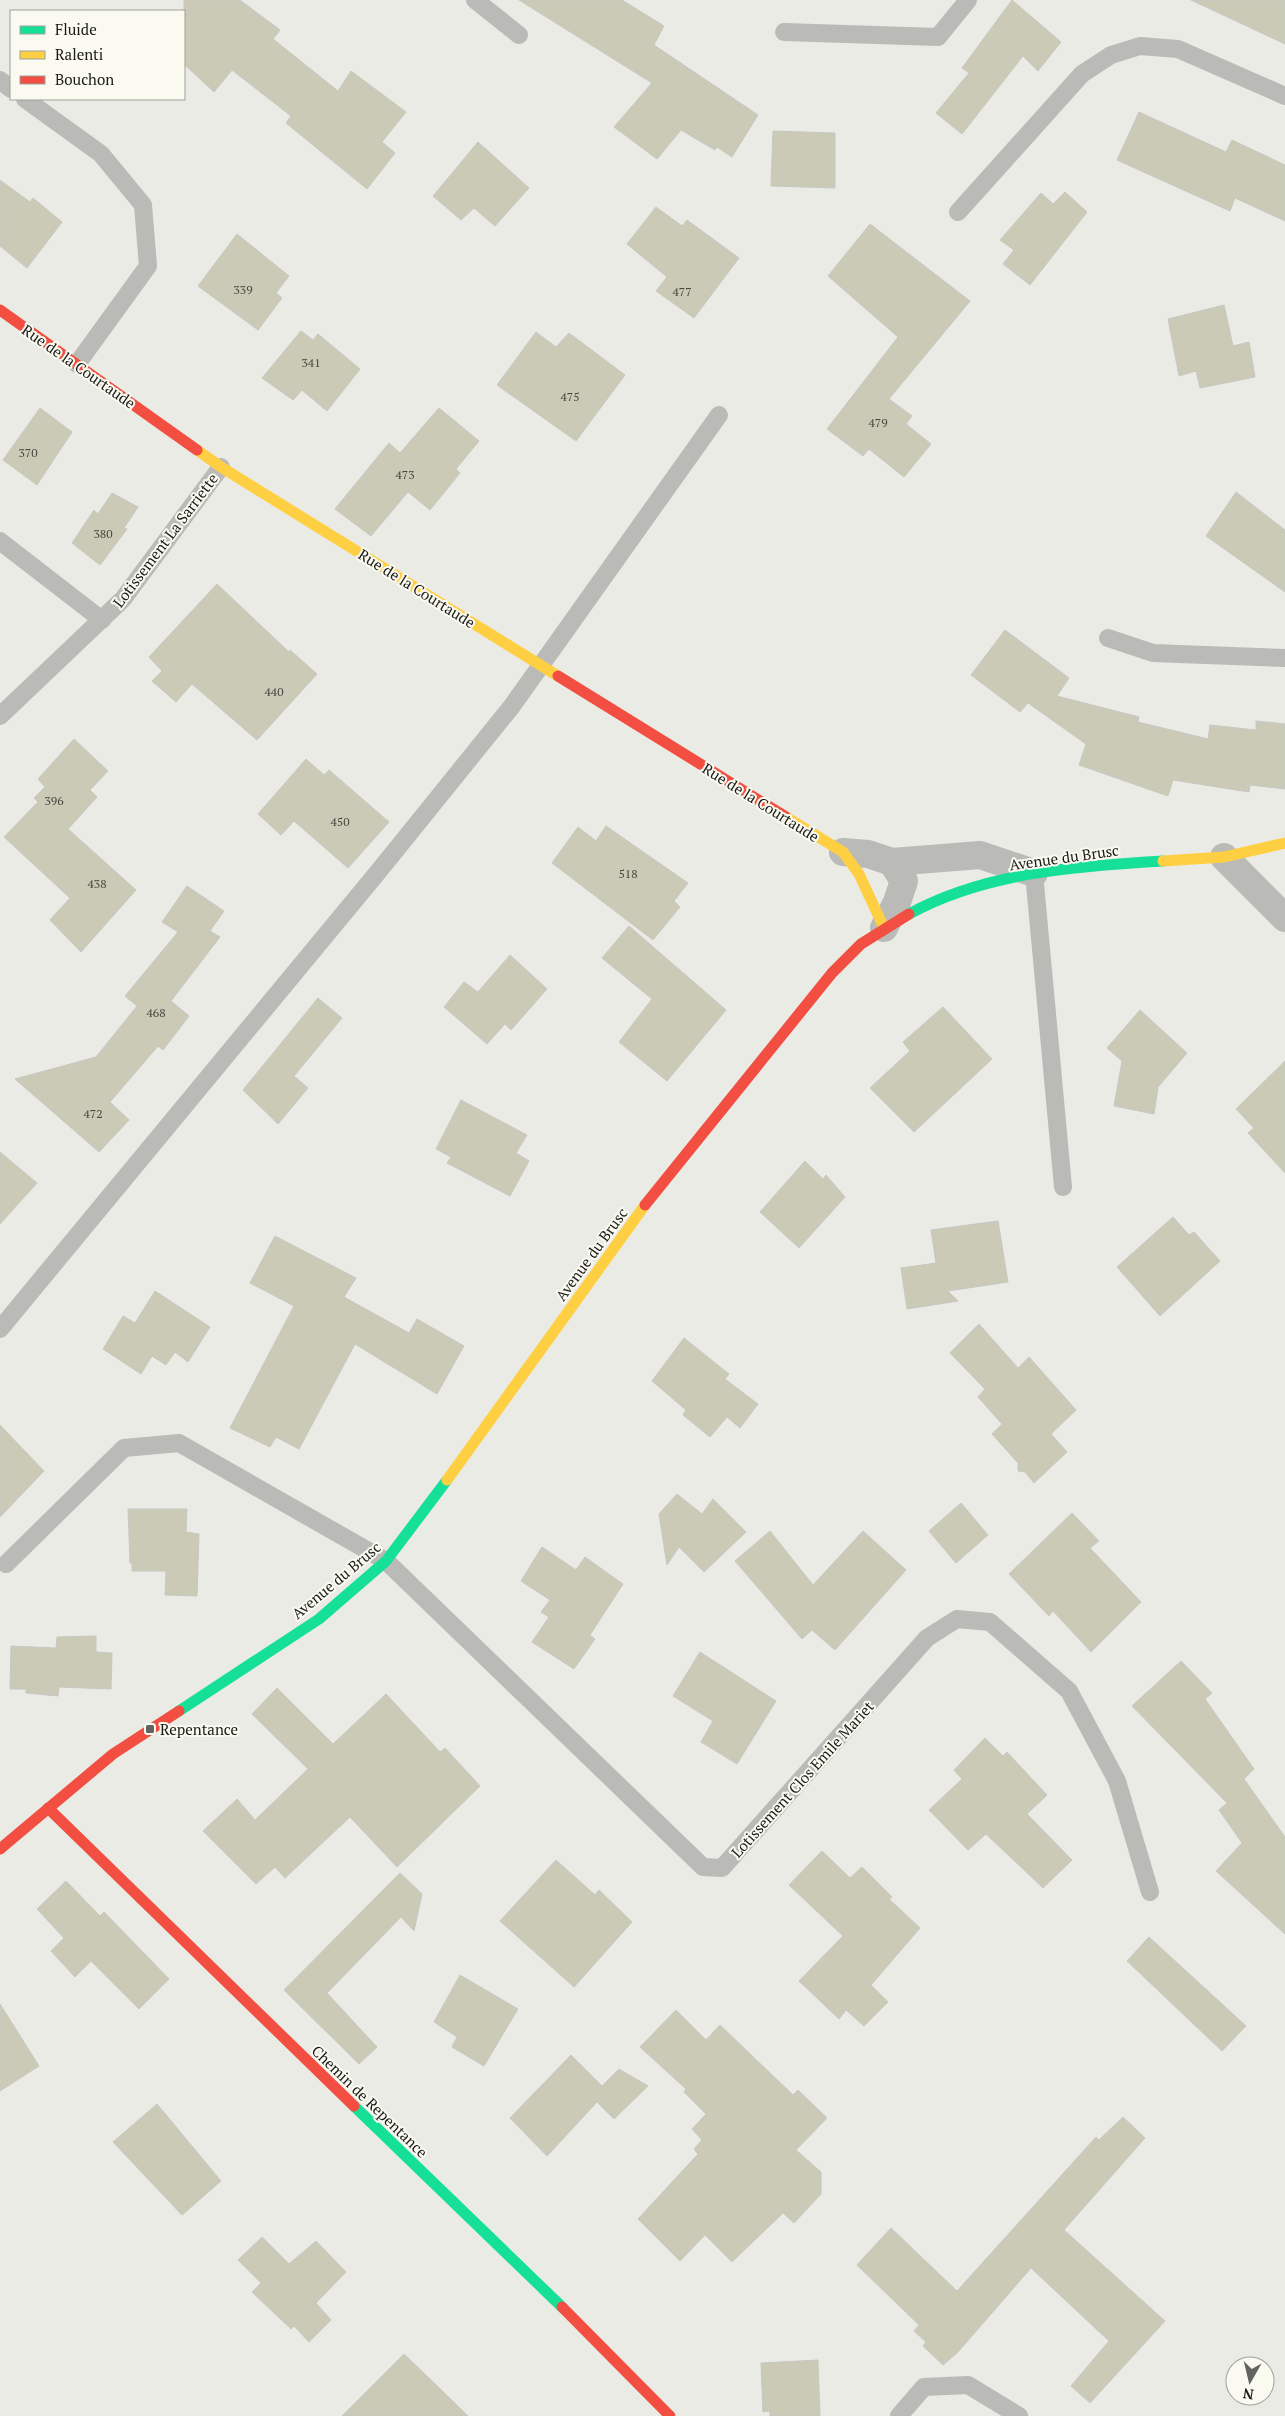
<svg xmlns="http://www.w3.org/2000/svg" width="1285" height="2416" font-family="'PT Serif',serif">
	<rect width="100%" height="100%" fill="#eaebe5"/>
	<g fill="#cacab7" stroke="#c7c8c3">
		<path d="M 184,0 L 240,0 L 280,30 L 273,39 L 338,91 L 351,71 L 406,112 L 382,142 L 395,153 L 367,189 L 286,123 L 291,116 L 232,70 L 214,92 L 184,64 Z"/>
		<path d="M 519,0 L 622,0 L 664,26 L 654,45 L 758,115 L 732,157 L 717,147 L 715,150 L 681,130 L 657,159 L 614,127 L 652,83 Z"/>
		<path d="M 1012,0 L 1061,42 L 1038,71 L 1023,56 L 962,134 L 936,113 L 969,73 L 962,68 Z"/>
		<path d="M 1191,0 L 1285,0 L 1285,44 Z"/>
		<path d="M 1139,112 L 1226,152 L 1232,140 L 1285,165 L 1285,221 L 1235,198 L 1230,211 L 1117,160 Z"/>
		<path d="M 773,131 L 835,133 L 835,188 L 771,186 Z"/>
		<path d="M 478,142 L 529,188 L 495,226 L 474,208 L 461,220 L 433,196 Z"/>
		<path d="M 0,180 L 30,202 L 33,198 L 62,222 L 27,268 L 0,246 Z"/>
		<path d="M 1065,192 L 1087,212 L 1030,285 L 1003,264 L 1014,250 L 1000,240 L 1041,193 L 1053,204 Z"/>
		<path d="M 656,207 L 682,226 L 687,220 L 739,258 L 694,318 L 656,291 L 667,277 L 627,244 Z"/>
		<path d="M 870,224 L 970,301 L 889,399 L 912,416 L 906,424 L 931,444 L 904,477 L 869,449 L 863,456 L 827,429 L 898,337 L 828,276 Z"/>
		<path d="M 237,234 L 289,276 L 276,293 L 282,298 L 258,330 L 198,286 Z"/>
		<path d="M 1224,305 L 1233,346 L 1249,342 L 1255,377 L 1200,388 L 1196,371 L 1179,376 L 1168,319 Z"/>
		<path d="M 301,331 L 313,340 L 318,334 L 360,369 L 327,411 L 302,390 L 293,400 L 262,378 Z"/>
		<path d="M 536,332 L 556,347 L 569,333 L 625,375 L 576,441 L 497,385 Z"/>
		<path d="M 40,408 L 72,432 L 37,485 L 3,460 Z"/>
		<path d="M 439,408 L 479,441 L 456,469 L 460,473 L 430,510 L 408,492 L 371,536 L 335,509 L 389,443 L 400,453 Z"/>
		<path d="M 1236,492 L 1285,530 L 1285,592 L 1206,536 Z"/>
		<path d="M 112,493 L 138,507 L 124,528 L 127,529 L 100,565 L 72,543 L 94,510 L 98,514 Z"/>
		<path d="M 217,584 L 289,652 L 290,650 L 317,674 L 257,740 L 192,684 L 176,702 L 152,681 L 162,671 L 149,657 Z"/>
		<path d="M 1005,630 L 1069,678 L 1057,696 L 1139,717 L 1138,722 L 1208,739 L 1210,725 L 1256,730 L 1256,721 L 1285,724 L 1285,789 L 1250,785 L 1249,792 L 1173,780 L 1168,796 L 1079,765 L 1086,744 L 1028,703 L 1020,712 L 971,675 Z"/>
		<path d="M 74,739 L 108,771 L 90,790 L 97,797 L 68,829 L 136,890 L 81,952 L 50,920 L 70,898 L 4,837 L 38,802 L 34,798 L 45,787 L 38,779 Z"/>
		<path d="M 306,759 L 324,775 L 329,770 L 389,822 L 348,868 L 294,821 L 281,835 L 258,814 Z"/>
		<path d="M 606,826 L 688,883 L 674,901 L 680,907 L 653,940 L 552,863 L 578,827 L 596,841 Z"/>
		<path d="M 187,886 L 224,911 L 210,931 L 220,937 L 171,1001 L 189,1016 L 163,1050 L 158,1046 L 110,1102 L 129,1120 L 99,1152 L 15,1079 L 96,1057 L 137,1006 L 125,996 L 178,932 L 162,922 Z"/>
		<path d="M 629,926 L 726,1010 L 667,1081 L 619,1042 L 652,999 L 602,958 Z"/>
		<path d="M 510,955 L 547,989 L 511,1030 L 505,1024 L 487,1044 L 444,1007 L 464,982 L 478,992 Z"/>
		<path d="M 318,998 L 342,1018 L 294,1076 L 308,1088 L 278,1124 L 243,1090 Z"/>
		<path d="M 943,1007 L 992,1059 L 914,1132 L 870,1088 L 910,1051 L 903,1042 Z"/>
		<path d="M 1140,1010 L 1187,1053 L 1158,1087 L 1154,1114 L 1114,1106 L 1122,1061 L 1107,1048 Z"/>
		<path d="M 1285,1061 L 1285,1173 L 1248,1133 L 1254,1128 L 1236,1109 Z"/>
		<path d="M 461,1100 L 527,1135 L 516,1153 L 529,1161 L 510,1196 L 447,1163 L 451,1157 L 436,1149 Z"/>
		<path d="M 0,1152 L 37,1183 L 0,1224 Z"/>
		<path d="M 805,1161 L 823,1179 L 826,1175 L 845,1197 L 799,1248 L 760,1212 Z"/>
		<path d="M 1173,1217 L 1189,1235 L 1194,1232 L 1220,1261 L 1160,1316 L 1117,1267 Z"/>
		<path d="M 998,1221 L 1008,1282 L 948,1291 L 958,1301 L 907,1309 L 901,1268 L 936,1263 L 931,1230 Z"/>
		<path d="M 275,1236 L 356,1278 L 344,1297 L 409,1333 L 417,1319 L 464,1346 L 437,1394 L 355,1344 L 299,1449 L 276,1437 L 270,1447 L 230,1428 L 294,1306 L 250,1283 Z"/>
		<path d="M 155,1291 L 210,1327 L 188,1362 L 175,1352 L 166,1365 L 152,1356 L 141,1374 L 103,1349 L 123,1316 L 135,1323 Z"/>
		<path d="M 979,1324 L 1018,1368 L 1029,1357 L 1076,1410 L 1051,1434 L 1067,1452 L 1034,1483 L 1025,1472 L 1018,1471 L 1018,1463 L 992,1434 L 1002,1424 L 978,1397 L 985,1389 L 950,1353 Z"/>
		<path d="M 684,1338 L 729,1374 L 725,1379 L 758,1404 L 740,1428 L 727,1417 L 710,1437 L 683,1415 L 686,1410 L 652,1381 Z"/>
		<path d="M 0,1425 L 44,1471 L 0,1517 Z"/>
		<path d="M 677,1494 L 702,1514 L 713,1499 L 746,1532 L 704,1572 L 679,1547 L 667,1565 L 659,1514 Z"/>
		<path d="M 961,1503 L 988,1535 L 956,1563 L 929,1531 Z"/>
		<path d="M 128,1509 L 187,1509 L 186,1532 L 199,1534 L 197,1596 L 165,1595 L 166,1571 L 132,1571 L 132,1563 L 130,1563 Z"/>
		<path d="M 1072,1513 L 1099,1541 L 1090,1548 L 1141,1602 L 1091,1652 L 1053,1611 L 1049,1616 L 1009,1574 Z"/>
		<path d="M 770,1531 L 813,1585 L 863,1531 L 906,1570 L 835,1650 L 812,1630 L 802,1639 L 735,1561 Z"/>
		<path d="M 542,1547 L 576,1570 L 585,1557 L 623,1584 L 590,1635 L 595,1639 L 574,1669 L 532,1642 L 549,1617 L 541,1612 L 550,1600 L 521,1581 Z"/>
		<path d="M 96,1636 L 96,1652 L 112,1653 L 111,1689 L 59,1687 L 58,1696 L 26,1693 L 26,1689 L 10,1689 L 11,1646 L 56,1648 L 57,1637 Z"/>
		<path d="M 700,1652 L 776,1701 L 737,1764 L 701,1742 L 713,1721 L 673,1696 Z"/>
		<path d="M 1181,1661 L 1212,1693 L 1205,1699 L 1254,1769 L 1244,1779 L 1285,1837 L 1285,1934 L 1216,1871 L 1242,1843 L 1219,1810 L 1227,1803 L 1132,1706 Z"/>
		<path d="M 277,1688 L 333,1744 L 386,1694 L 440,1752 L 445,1748 L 480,1786 L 397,1867 L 350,1817 L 285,1878 L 275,1867 L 256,1884 L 203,1831 L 237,1799 L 255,1820 L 308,1769 L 252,1714 Z"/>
		<path d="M 985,1738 L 1003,1756 L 1007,1752 L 1047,1795 L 1027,1814 L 1072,1860 L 1043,1888 L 986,1834 L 968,1850 L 929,1810 L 962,1779 L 954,1770 Z"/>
		<path d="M 822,1851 L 850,1878 L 862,1867 L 892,1897 L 889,1899 L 920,1928 L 871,1985 L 888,2002 L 864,2026 L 846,2010 L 839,2019 L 799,1981 L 843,1936 L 789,1885 Z"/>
		<path d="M 556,1860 L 595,1895 L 599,1890 L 632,1922 L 574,1987 L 500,1921 Z"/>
		<path d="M 400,1873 L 422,1894 L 414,1931 L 401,1917 L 327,1993 L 377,2047 L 359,2064 L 284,1990 Z"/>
		<path d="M 66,1881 L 100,1916 L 104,1912 L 169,1979 L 139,2009 L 91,1961 L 75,1977 L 51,1951 L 64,1938 L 37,1909 Z"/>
		<path d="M 1149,1937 L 1246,2026 L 1222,2051 L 1127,1961 Z"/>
		<path d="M 460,1975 L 518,2009 L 484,2066 L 452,2047 L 457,2037 L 434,2022 Z"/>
		<path d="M 0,2004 L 39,2066 L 0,2091 Z"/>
		<path d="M 676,2010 L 706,2040 L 720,2025 L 793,2095 L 798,2090 L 827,2118 L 796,2150 L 821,2172 L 821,2194 L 794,2223 L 783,2213 L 732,2262 L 705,2235 L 680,2261 L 638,2219 L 698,2154 L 694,2149 L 702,2140 L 692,2129 L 706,2114 L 684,2092 L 686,2089 L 640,2047 Z"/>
		<path d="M 571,2055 L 602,2086 L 619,2069 L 648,2086 L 614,2119 L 597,2102 L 547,2156 L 510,2118 Z"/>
		<path d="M 157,2104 L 221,2181 L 182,2215 L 113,2142 Z"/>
		<path d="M 1123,2117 L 1145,2138 L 1064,2230 L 1165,2321 L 1090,2403 L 1071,2386 L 1109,2341 L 1031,2268 L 958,2352 L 943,2365 L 923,2346 L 926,2342 L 914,2331 L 919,2325 L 857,2265 L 891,2228 L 957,2291 L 1096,2137 L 1099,2140 Z"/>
		<path d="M 262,2237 L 289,2264 L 316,2241 L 346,2272 L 316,2303 L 331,2320 L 309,2342 L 294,2326 L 291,2329 L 252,2292 L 261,2283 L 238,2260 Z"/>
		<path d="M 404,2354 L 429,2378 L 468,2416 L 342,2416 Z"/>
		<path d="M 818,2360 L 820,2416 L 770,2416 L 770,2411 L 763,2412 L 761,2363 Z"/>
	</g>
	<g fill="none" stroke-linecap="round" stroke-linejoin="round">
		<g stroke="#babab7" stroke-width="18">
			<path d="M 475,0 L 519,35"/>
			<path d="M 784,32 L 938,37 L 968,0"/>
			<path d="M 0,80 L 11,89"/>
			<path d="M 25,99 L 101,154 L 143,205 L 148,266 L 77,364"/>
			<path d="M 958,212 L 1082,74 L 1111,55 L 1140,46 L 1178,49 L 1285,96"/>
			<path d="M 0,541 L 102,620"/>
			<path d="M 1108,638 L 1153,653 L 1285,658"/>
			<path d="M 0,716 L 123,599 L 221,467"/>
			<path d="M 1034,873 L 1063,1187"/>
			<path d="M 0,1329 L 378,872 L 512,706 L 719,415"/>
			<path d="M 6,1564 L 124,1448 L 179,1443 L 386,1561 L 703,1867 L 722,1868 L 927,1638 L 957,1619 L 990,1622 L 1069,1691 L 1117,1781 L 1150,1892"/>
			<path d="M 899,2416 L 924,2387 L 968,2385 L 1019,2416"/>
		</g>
		<g stroke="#babab7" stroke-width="28">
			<path d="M 843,852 L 868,854 L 892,862 L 980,855 L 1034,873"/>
			<path d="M 1224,857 L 1285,918"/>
			<path d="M 884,928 L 897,902 L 904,881 L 892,862"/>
		</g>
		<g stroke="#16e098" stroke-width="11">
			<path d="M 909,914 C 985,872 1078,866 1163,861"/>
			<path d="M 179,1711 L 319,1619 L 386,1561 L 447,1480"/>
			<path d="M 354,2106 L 562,2307"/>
		</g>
		<g stroke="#ffcf43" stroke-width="11">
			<path d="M 197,450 L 221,467 L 558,676"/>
			<path d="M 786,817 L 843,852 L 859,874 L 884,928"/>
			<path d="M 1163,861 L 1224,857 L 1285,843"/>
			<path d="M 447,1480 L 645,1205"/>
		</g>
		<g stroke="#f24e42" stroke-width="11">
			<path d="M 0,310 L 197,450"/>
			<path d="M 558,676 L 786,817"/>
			<path d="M 645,1205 L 832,973 L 861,944 L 909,914"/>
			<path d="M 48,1808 L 354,2106"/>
			<path d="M 0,1849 L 113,1754 L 179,1711"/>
			<path d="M 562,2307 L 670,2416"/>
		</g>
	</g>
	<rect fill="#63645f" stroke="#fafaf1" stroke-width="2" x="145" y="1724" width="10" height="10" rx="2.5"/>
	<g text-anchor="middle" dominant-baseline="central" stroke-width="4" stroke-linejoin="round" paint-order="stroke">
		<g font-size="12" fill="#46473f">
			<text x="243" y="289">339</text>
			<text x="682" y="291">477</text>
			<text x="311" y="362">341</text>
			<text x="570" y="396">475</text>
			<text x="878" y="422">479</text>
			<text x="28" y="452">370</text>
			<text x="405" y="474">473</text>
			<text x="103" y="533">380</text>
			<text x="274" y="691">440</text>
			<text x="54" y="800">396</text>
			<text x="340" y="821">450</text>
			<text x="628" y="873">518</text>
			<text x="97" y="883">438</text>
			<text x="156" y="1012">468</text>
			<text x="93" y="1113">472</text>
		</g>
		<g font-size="15" fill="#1a1b17" stroke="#fafaf1">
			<text transform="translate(79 366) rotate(35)">Rue de la Courtaude</text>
			<text transform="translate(165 540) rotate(-53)">Lotissement La Sarriette</text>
			<text transform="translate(417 588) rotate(32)">Rue de la Courtaude</text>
			<text transform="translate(761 802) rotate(32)">Rue de la Courtaude</text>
			<text transform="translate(1064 857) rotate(-8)">Avenue du Brusc</text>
			<text transform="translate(591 1254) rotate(-54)">Avenue du Brusc</text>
			<text transform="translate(336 1580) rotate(-40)">Avenue du Brusc</text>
			<text transform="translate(802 1779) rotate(-48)">Lotissement Clos Emile Mariet</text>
			<text transform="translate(370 2101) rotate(44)">Chemin de Repentance</text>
		</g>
		<g font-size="15" fill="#1a1b17" stroke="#fafaf1" text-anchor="start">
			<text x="160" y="1729">Repentance</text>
		</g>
	</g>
	<rect x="10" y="10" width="175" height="90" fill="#fafaf1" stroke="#a0a19a"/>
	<rect x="20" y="26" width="25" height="8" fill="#16e098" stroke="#a0a19a"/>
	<text x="55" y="35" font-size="15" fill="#1a1b17">Fluide</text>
	<rect x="20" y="51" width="25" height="8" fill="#ffcf43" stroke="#a0a19a"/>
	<text x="55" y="60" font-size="15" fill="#1a1b17">Ralenti</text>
	<rect x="20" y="76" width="25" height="8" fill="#f24e42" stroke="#a0a19a"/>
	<text x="55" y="85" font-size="15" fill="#1a1b17">Bouchon</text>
	<g transform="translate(1250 2381) rotate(188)"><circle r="24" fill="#fafaf1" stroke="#a0a19a"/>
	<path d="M0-4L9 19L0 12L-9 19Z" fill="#63645f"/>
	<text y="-8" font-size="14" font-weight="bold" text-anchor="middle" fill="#1a1b17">N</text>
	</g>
</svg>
